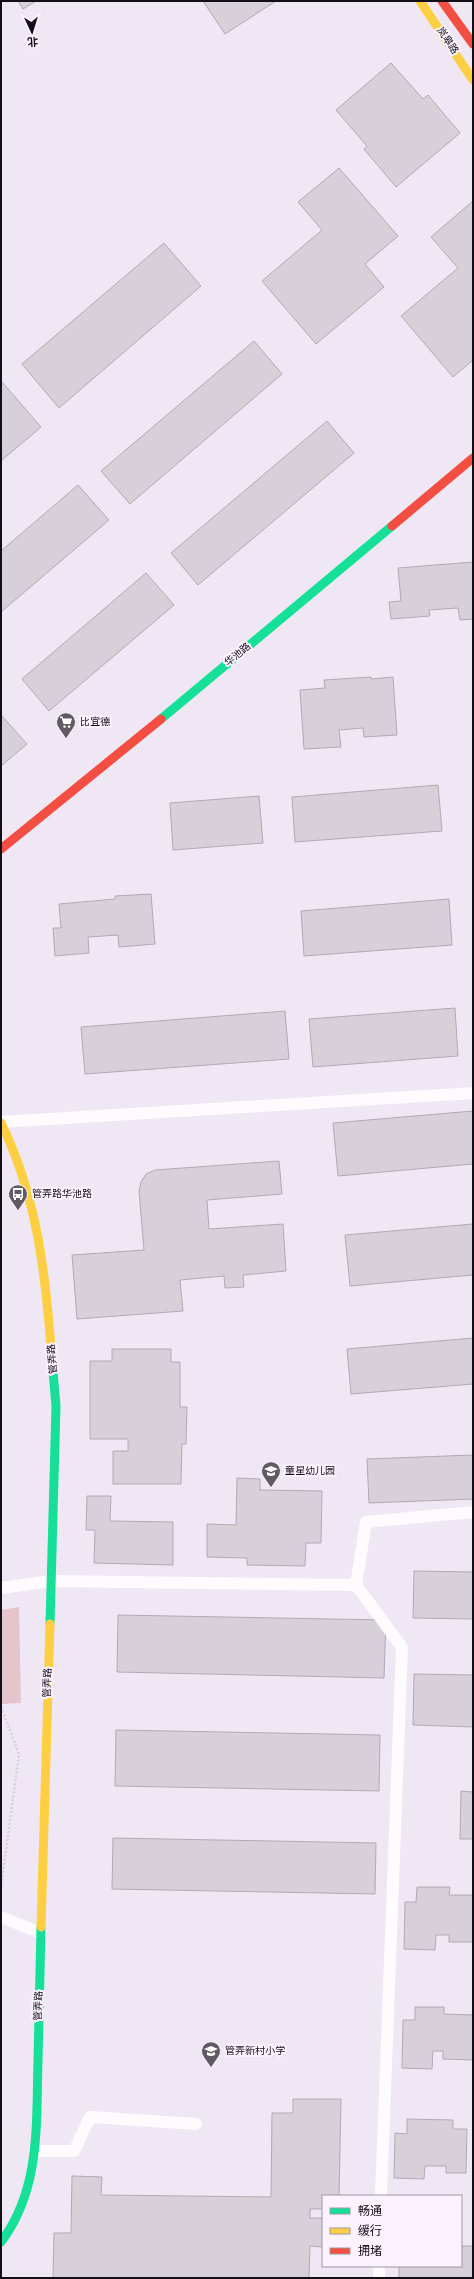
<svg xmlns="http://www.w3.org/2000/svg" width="474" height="2279" font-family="Overpass,'Noto Sans SC',sans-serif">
	<rect width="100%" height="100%" fill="#efe7f3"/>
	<path fill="#e6c4cc" d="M 19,1607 L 21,1703 L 1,1704 L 1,1610 Z"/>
	<g fill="#d8d0d8" stroke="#b2aab2">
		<path d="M 18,1 L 36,1 L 23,9 Z"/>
		<path d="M 203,1 L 276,1 L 225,34 Z"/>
		<path d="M 391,63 L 423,99 L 428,95 L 460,133 L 396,187 L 364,149 L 367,146 L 336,110 Z"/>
		<path d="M 339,168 L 398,236 L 365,264 L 384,287 L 316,344 L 262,281 L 322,230 L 298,202 Z"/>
		<path d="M 473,201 L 473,360 L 453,377 L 401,316 L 458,268 L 431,237 Z"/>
		<path d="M 164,243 L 201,286 L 59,408 L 22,364 Z"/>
		<path d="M 254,341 L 282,374 L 130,504 L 101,471 Z"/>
		<path d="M 2,382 L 41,427 L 1,461 L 1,383 Z"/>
		<path d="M 327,421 L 354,453 L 198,585 L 171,553 Z"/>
		<path d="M 78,485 L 109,520 L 1,612 L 1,551 Z"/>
		<path d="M 473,562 L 473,619 L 460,620 L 458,608 L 429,610 L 430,616 L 391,619 L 389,602 L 401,601 L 398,568 Z"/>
		<path d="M 146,573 L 174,605 L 49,711 L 22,679 Z"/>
		<path d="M 371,677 L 371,679 L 393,677 L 397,735 L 364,737 L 363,728 L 339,730 L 341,747 L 304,749 L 300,690 L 325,688 L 324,680 Z"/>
		<path d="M 1,715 L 27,744 L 1,766 Z"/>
		<path d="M 438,785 L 442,831 L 295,842 L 292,797 Z"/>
		<path d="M 259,796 L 263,843 L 173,850 L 170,803 Z"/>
		<path d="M 151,894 L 155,944 L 119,947 L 118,935 L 88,937 L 89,953 L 55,956 L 53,928 L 61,928 L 59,904 L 115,899 L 115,896 Z"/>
		<path d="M 449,899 L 452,945 L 304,956 L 301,911 Z"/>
		<path d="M 455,1008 L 458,1056 L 313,1067 L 309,1019 Z"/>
		<path d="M 285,1011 L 289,1059 L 85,1074 L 81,1027 Z"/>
		<path d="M 473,1111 L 473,1164 L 338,1176 L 333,1123 Z"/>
		<path d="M 279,1161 L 282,1194 L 207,1200 L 209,1229 L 283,1224 L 286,1271 L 243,1275 L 244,1287 L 225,1288 L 224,1276 L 180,1280 L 183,1311 L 77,1319 L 72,1255 L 144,1250 L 139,1191 L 141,1182 L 146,1174 L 155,1170 Z"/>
		<path d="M 473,1224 L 473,1275 L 350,1286 L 345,1235 Z"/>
		<path d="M 473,1338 L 473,1384 L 351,1394 L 347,1349 Z"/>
		<path d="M 112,1349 L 171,1349 L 171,1362 L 180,1362 L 180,1407 L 187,1407 L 186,1444 L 182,1444 L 181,1484 L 113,1484 L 113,1451 L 128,1451 L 128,1439 L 90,1439 L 90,1361 L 112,1361 Z"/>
		<path d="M 473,1455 L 473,1499 L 369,1503 L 367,1459 Z"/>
		<path d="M 237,1478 L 260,1479 L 260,1490 L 322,1491 L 321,1543 L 306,1543 L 305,1566 L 247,1565 L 247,1558 L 207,1557 L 207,1524 L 236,1525 Z"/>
		<path d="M 87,1496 L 111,1496 L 110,1521 L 173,1522 L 173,1565 L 94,1563 L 95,1530 L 86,1530 Z"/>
		<path d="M 414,1571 L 473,1572 L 473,1619 L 413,1618 Z"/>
		<path d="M 118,1615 L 386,1620 L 384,1678 L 117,1672 Z"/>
		<path d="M 414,1674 L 473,1675 L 473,1727 L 413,1725 Z"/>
		<path d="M 116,1730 L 380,1735 L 379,1791 L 115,1786 Z"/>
		<path d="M 461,1791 L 473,1792 L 473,1839 L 460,1839 Z"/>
		<path d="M 113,1838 L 376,1843 L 375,1894 L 112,1889 Z"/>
		<path d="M 417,1887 L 450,1887 L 449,1895 L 473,1895 L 473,1942 L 449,1942 L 449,1935 L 436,1935 L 435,1950 L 404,1949 L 405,1902 L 416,1902 Z"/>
		<path d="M 415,2007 L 444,2007 L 444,2014 L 473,2015 L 473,2060 L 443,2059 L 443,2051 L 433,2051 L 432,2069 L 402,2068 L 403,2020 L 415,2020 Z"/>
		<path d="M 293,2099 L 341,2099 L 339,2196 L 323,2196 L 323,2209 L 310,2209 L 310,2218 L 323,2218 L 323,2247 L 310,2246 L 309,2278 L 53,2278 L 54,2233 L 71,2233 L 72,2176 L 102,2177 L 101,2195 L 271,2197 L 272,2113 L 293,2113 Z"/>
		<path d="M 407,2119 L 453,2120 L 453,2129 L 467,2129 L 466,2173 L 446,2173 L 446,2166 L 425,2166 L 424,2179 L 394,2178 L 395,2133 L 407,2134 Z"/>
		<path d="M 461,2246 L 473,2246 L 473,2278 L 399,2278 L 399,2266 L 461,2266 Z"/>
	</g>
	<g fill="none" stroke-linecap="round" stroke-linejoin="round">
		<path stroke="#d3d1d4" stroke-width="2.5" stroke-dasharray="2 2" stroke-linecap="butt" d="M 1,1707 L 19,1754 L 1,1887"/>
		<g stroke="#fdfbfd" stroke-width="12">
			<path d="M 1,1122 L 473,1093"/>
			<path d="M 356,1585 L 402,1647 L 381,2196"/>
			<path d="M 1,1588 L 51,1581 L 356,1585 L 366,1522 L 473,1512"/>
			<path d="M 1,1917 L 41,1933"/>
			<path d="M 35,2151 L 74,2151 L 90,2117 L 196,2124"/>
			<path d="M 379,2278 L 379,2266"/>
		</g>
		<g stroke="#16e098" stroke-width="9">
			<path d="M 161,719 L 392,526"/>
			<path d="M 50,1624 L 56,1406 L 52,1360"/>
			<path d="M 1,2242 C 41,2189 36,2124 38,2061 C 39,2016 40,1972 41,1927"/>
		</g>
		<g stroke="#ffcf43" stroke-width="9">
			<path d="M 420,1 L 473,80"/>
			<path d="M 1,1123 C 38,1198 46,1278 52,1360"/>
			<path d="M 41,1927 L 50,1624"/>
		</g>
		<g stroke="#f24e42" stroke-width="9">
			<path d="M 442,1 L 473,44"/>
			<path d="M 392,526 L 473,458"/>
			<path d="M 1,849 L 161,719"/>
		</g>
	</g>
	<defs>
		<g id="supermarket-pin" transform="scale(1)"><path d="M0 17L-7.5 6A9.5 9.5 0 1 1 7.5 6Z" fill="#605a63" stroke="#fbf2ff"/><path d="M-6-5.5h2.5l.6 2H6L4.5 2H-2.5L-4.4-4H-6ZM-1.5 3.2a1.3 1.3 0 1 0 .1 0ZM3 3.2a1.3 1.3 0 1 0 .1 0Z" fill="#fff"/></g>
		<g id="bus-pin" transform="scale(1)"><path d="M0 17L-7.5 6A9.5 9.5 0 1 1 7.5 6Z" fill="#605a63" stroke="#fbf2ff"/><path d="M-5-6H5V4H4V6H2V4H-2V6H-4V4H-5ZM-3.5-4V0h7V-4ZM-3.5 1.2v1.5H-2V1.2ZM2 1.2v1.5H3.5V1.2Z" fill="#fff"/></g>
		<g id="school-pin" transform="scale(1)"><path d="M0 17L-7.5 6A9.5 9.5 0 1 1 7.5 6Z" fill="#605a63" stroke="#fbf2ff"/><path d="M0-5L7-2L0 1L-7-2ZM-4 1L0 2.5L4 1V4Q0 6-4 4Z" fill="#fff"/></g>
	</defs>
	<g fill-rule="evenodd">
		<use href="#supermarket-pin" x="66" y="722"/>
		<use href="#bus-pin" x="18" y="1194"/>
		<use href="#school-pin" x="271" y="1471"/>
		<use href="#school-pin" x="211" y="2051"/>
	</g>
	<g text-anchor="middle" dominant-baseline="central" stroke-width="4" stroke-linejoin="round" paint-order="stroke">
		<g font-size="10" fill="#130e15" stroke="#fbf2ff">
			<text transform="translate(447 41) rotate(56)">岚皋路</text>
			<text transform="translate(238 655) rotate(-40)">华池路</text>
			<text transform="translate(53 1359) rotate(-95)">管弄路</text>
			<text transform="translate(48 1683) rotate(-88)">管弄路</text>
			<text transform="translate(39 2006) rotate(-88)">管弄路</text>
		</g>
		<g font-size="10" fill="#130e15" stroke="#fbf2ff" text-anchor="start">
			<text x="80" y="722">比宜德</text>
			<text x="32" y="1194">管弄路华池路</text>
			<text x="285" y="1471">童星幼儿园</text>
			<text x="225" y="2051">管弄新村小学</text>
		</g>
	</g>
	<rect width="474" height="2279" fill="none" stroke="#130e15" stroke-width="4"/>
	<rect x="322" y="2195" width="140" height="72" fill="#fbf2ff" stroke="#9e97a1"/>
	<rect x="330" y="2208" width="20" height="6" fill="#16e098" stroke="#9e97a1"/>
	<text x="358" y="2215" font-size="12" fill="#130e15">畅通</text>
	<rect x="330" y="2228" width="20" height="6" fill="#ffcf43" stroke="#9e97a1"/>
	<text x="358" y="2235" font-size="12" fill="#130e15">缓行</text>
	<rect x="330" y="2248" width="20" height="6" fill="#f24e42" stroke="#9e97a1"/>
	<text x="358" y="2255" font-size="12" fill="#130e15">拥堵</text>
	<g transform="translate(32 32) rotate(176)" stroke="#fbf2ff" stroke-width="3" paint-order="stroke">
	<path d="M0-3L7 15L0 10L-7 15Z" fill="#130e15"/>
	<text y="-6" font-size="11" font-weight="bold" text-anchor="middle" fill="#130e15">北</text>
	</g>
</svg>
